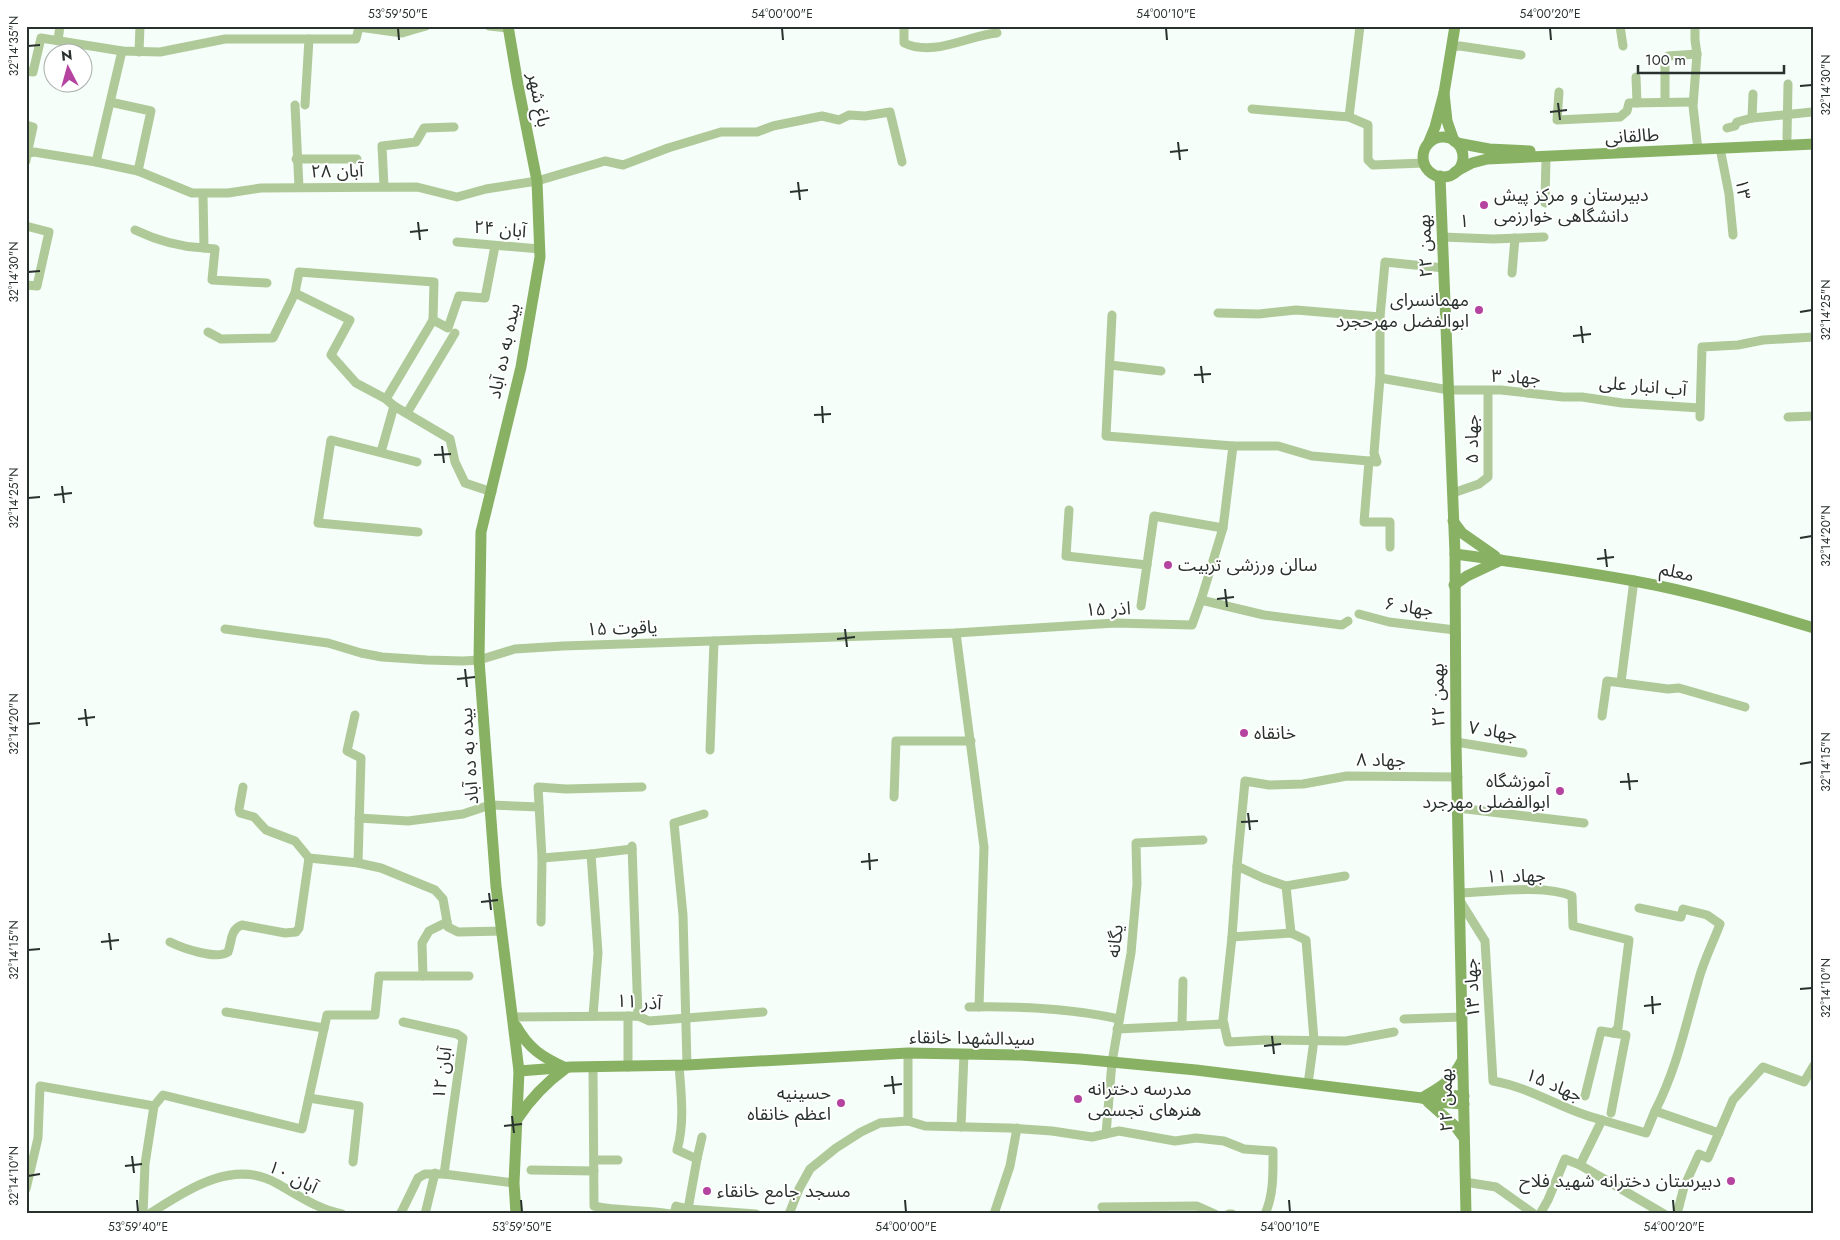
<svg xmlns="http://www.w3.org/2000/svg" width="1840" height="1240" font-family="Jost,'Noto Sans Arabic',sans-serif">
	<rect width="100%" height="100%" fill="#f5fef9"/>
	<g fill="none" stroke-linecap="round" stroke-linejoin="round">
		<g stroke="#afca98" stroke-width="9">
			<path d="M 489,26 L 508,28"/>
			<path d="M 904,26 L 904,43 C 934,57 966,36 997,33"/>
			<path d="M 1620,26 L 1623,46"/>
			<path d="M 1695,26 L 1695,40 L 1697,54 L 1693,106 L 1698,150"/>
			<path d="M 58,40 L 60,26"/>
			<path d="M 1451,47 L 1460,46 L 1521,55"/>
			<path d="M 139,52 L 140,26"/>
			<path d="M 26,71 L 33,72 L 41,38 L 122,51 L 160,52 L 225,39 L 356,39 L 359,27 L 402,33 L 426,26"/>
			<path d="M 1636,77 L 1637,103"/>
			<path d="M 1559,92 L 1557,120 L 1620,117 L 1627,111 L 1629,103 L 1693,102"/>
			<path d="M 110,102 L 151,111 L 138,171 L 96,162 L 122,51"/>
			<path d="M 1665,102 L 1665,61 L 1668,56 L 1697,54"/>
			<path d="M 295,105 L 299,187"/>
			<path d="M 305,105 L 309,39"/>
			<path d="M 1252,109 L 1349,117 L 1368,125 L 1368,160 L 1373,165 L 1424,163"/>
			<path d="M 1349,117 L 1360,26"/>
			<path d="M 1752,118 L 1753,94"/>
			<path d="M 26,125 L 33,127 L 27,154"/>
			<path d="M 1727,128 L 1735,126 L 1737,122 L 1752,118 L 1812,112"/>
			<path d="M 1787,138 L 1788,84"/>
			<path d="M 1720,148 L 1729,194 L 1733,235"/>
			<path d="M 296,159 L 357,159"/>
			<path d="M 26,161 L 27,154 L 34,152 L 96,162"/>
			<path d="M 138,171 L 192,193 L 228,193 L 261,188 L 417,187 L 457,197 L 486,189 L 537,181 L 605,161 L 623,165 L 668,148 L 721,132 L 757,132 L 773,126 L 822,116 L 839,120 L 849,115 L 865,116 L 890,112 L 902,162"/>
			<path d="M 384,187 L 382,146 L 416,142 L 424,128 L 454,127"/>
			<path d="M 203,194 L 204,248 L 215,249 L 212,280 L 267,283"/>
			<path d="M 1545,203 L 1546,157"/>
			<path d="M 26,226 L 49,232 L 37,286 L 26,285"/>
			<path d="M 135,230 C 158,241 180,247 204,248"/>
			<path d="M 1442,237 L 1493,239 L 1544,237"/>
			<path d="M 457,242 L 540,249"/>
			<path d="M 1512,273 L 1515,238"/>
			<path d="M 295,293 L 350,320 L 331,355 L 356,383 L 386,399"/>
			<path d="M 1218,313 L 1259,314 L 1296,310 L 1380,317"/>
			<path d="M 1112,315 L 1106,436 L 1233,446 L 1278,446 L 1312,456 L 1369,461"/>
			<path d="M 208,332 L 221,339 L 273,338 L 295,293 L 299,272 L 434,282 L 433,320"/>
			<path d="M 1110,365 L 1161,371"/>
			<path d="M 1380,378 L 1449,390 L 1501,390 L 1563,397 L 1582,397 L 1622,403 L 1700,408"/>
			<path d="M 394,406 L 450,439 L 455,462 L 465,483 L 492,492"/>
			<path d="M 407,413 L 455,333"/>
			<path d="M 1700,417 L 1702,347 L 1738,345 L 1763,340 L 1814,337"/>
			<path d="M 1788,417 L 1814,416"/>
			<path d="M 381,452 L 394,406 L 386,399 L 433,320 L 448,328 L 459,296 L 485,298 L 495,246"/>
			<path d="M 417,462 L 331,440 L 318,523 L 418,532"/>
			<path d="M 1453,493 L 1479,484 L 1488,477 L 1488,391"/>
			<path d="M 1069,510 L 1066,556 L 1147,565"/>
			<path d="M 1223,528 L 1201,600 L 1264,615 L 1342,625 L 1348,621"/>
			<path d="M 1390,547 L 1390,522 L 1364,522 L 1369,461 L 1377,462 L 1374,453 L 1380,378 L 1380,317 L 1385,262 L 1444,268"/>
			<path d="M 1141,606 L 1154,516 L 1223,528 L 1233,446"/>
			<path d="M 1359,614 L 1389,622 L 1455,630"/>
			<path d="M 225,629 L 328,643 L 361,653 L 382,657 L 427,660 L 463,661 L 479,660 L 515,649 L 563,646 L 956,633 L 1115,623 L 1192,625 L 1201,600"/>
			<path d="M 956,633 L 984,847 L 979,1007"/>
			<path d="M 1621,682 L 1634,580"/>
			<path d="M 355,715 L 347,751 L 361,758 L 358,863"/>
			<path d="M 1602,716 L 1607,681 L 1668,689 L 1679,688 L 1745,707"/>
			<path d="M 1456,742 L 1523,753"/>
			<path d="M 710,750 L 714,641"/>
			<path d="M 243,787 L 239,809 L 240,813 L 254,817 L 266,830 L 295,841 L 309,858 L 358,863 L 381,868 L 435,890 L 443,899 L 448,927 L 458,932 L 502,931"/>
			<path d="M 894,797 L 896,741 L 971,741"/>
			<path d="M 1458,808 L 1584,823"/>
			<path d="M 359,818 L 408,821 L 463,814 L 490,805 L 539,807"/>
			<path d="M 632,846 L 638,1016"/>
			<path d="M 542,858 L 591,854"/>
			<path d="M 1237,866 L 1232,937 L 1291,933 L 1306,940 L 1314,1040 L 1308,1084"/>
			<path d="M 1345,876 L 1286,886 L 1263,878 L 1237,866 L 1245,781 L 1269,785 L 1303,784 L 1347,776 L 1458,777"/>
			<path d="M 1286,886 L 1291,933"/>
			<path d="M 1460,893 C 1492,892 1543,884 1572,896 L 1573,926 L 1629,940 L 1618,1028 L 1613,1033 L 1601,1031 L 1585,1096"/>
			<path d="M 1460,901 L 1485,941 L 1493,1081 C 1534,1088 1563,1111 1602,1120"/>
			<path d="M 1639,908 L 1681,917 L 1683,909 L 1707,915 L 1720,924 C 1713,943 1703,962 1698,982 C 1685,1027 1677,1068 1655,1111"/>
			<path d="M 541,922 L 542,858 L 538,787 L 566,789 L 642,787"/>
			<path d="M 1232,937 L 1223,1020 L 1228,1042 L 1265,1040 L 1346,1041 L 1394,1032"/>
			<path d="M 170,942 C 182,948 216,960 228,952 C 232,942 230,929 242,925 L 285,933 L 296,932 L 299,928 L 309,858"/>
			<path d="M 423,976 L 422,943 L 429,931 L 447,922"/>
			<path d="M 969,1007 C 1019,1006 1070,1008 1119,1019"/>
			<path d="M 226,1012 L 324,1028"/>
			<path d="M 593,1016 L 598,953 L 591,854 L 632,849"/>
			<path d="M 628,1016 L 628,1067"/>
			<path d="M 512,1017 L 638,1016 L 649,1021 L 763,1012"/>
			<path d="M 1404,1019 L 1462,1017"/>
			<path d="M 403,1022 L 457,1034 L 463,1038 L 444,1174"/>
			<path d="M 1182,1026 L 1183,981"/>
			<path d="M 1117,1029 L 1224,1024"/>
			<path d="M 908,1053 L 908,1121"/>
			<path d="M 687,1065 L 683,915 L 674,823 L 704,814"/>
			<path d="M 593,1067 L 594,1206 C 619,1212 645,1209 670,1214"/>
			<path d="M 309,1098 L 359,1106 L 353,1162"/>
			<path d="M 1611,1113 L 1626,1035 L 1613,1033"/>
			<path d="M 961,1127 L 964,1054"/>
			<path d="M 1106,1134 L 1112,1062 L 1131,953 L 1137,884 L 1136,843 L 1203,840"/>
			<path d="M 697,1159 L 702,1137"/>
			<path d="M 594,1160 L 618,1160"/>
			<path d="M 531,1170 L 594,1171"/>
			<path d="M 1465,1182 L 1496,1187 L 1534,1214"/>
			<path d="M 26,1189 L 38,1138 L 40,1086 L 154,1106"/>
			<path d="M 1102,1207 L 1197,1206 L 1215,1214"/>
			<path d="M 688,1209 L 756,1214"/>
			<path d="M 143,1214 L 145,1164 L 154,1106 L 163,1095 L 302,1129 L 327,1015 L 375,1015 L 379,976 L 469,976"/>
			<path d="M 149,1214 C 186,1191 232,1158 276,1183 C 298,1195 317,1209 342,1214"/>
			<path d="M 400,1214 L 402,1211 L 418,1178 L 425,1174 L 444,1174 L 514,1183"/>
			<path d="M 425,1214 L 435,1173"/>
			<path d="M 674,1214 L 676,1206 L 688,1209 L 697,1159 L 677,1150 C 685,1122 681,1093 679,1065"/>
			<path d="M 789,1214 L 799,1189 L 810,1169 L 836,1148 L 861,1132 L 880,1123 L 908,1121 L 925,1126 L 1009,1128 L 1052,1131 L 1092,1137 L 1119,1131 L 1175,1141 L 1196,1138 L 1224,1141 L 1244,1149 L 1273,1151 C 1273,1172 1274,1194 1265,1214"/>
			<path d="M 994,1214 L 1010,1166 L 1017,1128"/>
			<path d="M 1229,1214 L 1232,1214"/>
			<path d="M 1540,1214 L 1548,1200 L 1565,1159 L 1580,1165"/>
			<path d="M 1664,1214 L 1580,1165 L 1602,1120 L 1646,1133 L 1655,1111 L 1719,1133"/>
			<path d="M 1677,1214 L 1684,1187 L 1699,1154 L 1708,1158 L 1733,1100 L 1763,1067 L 1804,1082 L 1814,1065"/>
		</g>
		<g stroke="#89b164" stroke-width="11">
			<path d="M 508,26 L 518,85 L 537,181 L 540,257 L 521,367 L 481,532 L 479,660 L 496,886 L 519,1071 L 514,1183 L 516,1214"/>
			<path d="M 1444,93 L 1455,26"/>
			<circle cx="1443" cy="157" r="20"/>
			<path d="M 1457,143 L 1489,149 L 1530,151"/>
			<path d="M 1428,144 L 1435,127 L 1444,93 L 1447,121 L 1454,141"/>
			<path d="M 1455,172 L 1472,163 L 1487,159 L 1814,144"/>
			<path d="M 1440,176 L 1455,554 L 1456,742 L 1466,1214"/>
			<path d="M 1453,521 L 1462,533 L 1495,556"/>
			<path d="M 1455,554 C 1515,562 1575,570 1634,581 C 1695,592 1755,610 1814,628"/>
			<path d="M 1454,585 L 1467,576 L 1501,560"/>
			<path d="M 516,1026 C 529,1049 542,1057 566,1068 C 547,1082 531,1098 518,1118"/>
			<path d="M 519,1071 L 571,1067 L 687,1065 L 908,1053 L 1020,1055 L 1080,1059 L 1196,1070 L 1422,1098 L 1435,1102 L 1464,1104"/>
			<path d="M 1434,1095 L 1464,1096"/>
			<path d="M 1422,1098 C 1442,1086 1451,1082 1462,1061"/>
			<path d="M 1428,1102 L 1455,1126 L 1464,1138"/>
		</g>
	</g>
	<path fill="none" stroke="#28312d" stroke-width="2" d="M 398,28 L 399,40M 782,28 L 783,40M 1166,28 L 1167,40M 1550,28 L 1551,40M 28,46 L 40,45M 1800,86 L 1812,85M 1558,103 L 1560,120M 1550,112 L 1567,110M 1178,142 L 1180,160M 1170,152 L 1188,150M 798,182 L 800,200M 790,192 L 808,190M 418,222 L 420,240M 410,232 L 428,230M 28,272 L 40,271M 1800,312 L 1812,310M 1581,326 L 1583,343M 1573,336 L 1591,334M 1201,366 L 1203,383M 1194,375 L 1211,374M 822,406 L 823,423M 814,415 L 831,414M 442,446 L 444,463M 434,455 L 451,454M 62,486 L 64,503M 54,495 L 72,493M 28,498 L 40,497M 1800,538 L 1812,536M 1605,549 L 1607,567M 1597,559 L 1614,557M 1225,589 L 1227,607M 1217,599 L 1234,597M 845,629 L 847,647M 837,639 L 855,637M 465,669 L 467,687M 457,679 L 475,677M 85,709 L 87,726M 78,719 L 95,717M 28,724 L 40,723M 1800,764 L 1812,762M 1628,773 L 1630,790M 1620,782 L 1638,781M 1248,813 L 1250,830M 1241,822 L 1258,821M 869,853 L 870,870M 861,862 L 878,860M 489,893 L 491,910M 481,902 L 498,900M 109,933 L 111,950M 101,942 L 119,940M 28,950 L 40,949M 1800,989 L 1812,988M 1652,996 L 1653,1014M 1644,1006 L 1661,1004M 1272,1036 L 1274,1054M 1264,1046 L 1281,1044M 892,1076 L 894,1094M 884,1086 L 902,1084M 512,1116 L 514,1133M 504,1126 L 522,1124M 132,1156 L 134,1173M 125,1166 L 142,1164M 28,1176 L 40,1174M 137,1200 L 138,1212M 521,1200 L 522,1212M 905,1200 L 906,1212M 1289,1200 L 1290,1212M 1673,1200 L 1674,1212"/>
	<g fill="#b444a0" stroke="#fff" stroke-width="2">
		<circle cx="1484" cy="205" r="5"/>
		<circle cx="1479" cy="310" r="5"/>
		<circle cx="1168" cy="565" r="5"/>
		<circle cx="1244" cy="733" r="5"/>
		<circle cx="1560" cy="791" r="5"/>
		<circle cx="1078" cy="1099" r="5"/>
		<circle cx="841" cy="1103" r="5"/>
		<circle cx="1731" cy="1181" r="5"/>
		<circle cx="707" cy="1191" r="5"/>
	</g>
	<g text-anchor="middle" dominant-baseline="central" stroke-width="4" stroke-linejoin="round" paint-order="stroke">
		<g font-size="18" fill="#28312d" stroke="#fff">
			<text transform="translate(539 100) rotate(79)">باغ شهر</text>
			<text transform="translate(1632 136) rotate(-3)">طالقانی</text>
			<text transform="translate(337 171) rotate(-1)">آبان ۲۸</text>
			<text transform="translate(1743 189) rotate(81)">۱۳</text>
			<text transform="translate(1464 221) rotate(2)">۱</text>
			<text transform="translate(500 229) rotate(5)">آبان ۲۴</text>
			<text transform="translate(1425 246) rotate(-92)">۲۲ بهمن</text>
			<text transform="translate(504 351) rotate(-78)">بیده به ده آباد</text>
			<text transform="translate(1516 377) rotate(3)">جهاد ۳</text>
			<text transform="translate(1643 386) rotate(5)">آب انبار علی</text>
			<text transform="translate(1472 439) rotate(-90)">جهاد ۵</text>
			<text transform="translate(1677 572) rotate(13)">معلم</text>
			<text transform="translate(1409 607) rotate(9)">جهاد ۶</text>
			<text transform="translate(1108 609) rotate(-2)">اذر ۱۵</text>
			<text transform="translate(622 628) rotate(-2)">یاقوت ۱۵</text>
			<text transform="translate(1438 695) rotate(-91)">۲۲ بهمن</text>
			<text transform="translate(1493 731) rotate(9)">جهاد ۷</text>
			<text transform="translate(469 756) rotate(-94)">بیده به ده آباد</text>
			<text transform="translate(1381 760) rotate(1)">جهاد ۸</text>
			<text transform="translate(1516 876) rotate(-1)">جهاد ۱۱</text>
			<text transform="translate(1115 941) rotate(-83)">یگانه</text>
			<text transform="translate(1472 988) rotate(-93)">جهاد ۱۳</text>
			<text transform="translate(639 1002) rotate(4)">آذر ۱۱</text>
			<text transform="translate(972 1038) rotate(1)">سیدالشهدا خانقاء</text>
			<text transform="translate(442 1073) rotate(-82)">آبان ۱۲</text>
			<text transform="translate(1554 1085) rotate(23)">جهاد ۱۵</text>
			<text transform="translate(1446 1100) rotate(-91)">۲۲ بهمن</text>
			<text transform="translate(293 1177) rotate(26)">آبان ۱۰</text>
		</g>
		<g font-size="18" fill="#28312d" stroke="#fff" text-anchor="start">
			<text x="1494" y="195">دبیرستان و مرکز پیش<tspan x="1494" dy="21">دانشگاهی خوارزمی</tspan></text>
			<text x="1469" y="300" text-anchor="end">مهمانسرای<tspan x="1469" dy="21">ابوالفضل مهرحجرد</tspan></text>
			<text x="1178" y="565">سالن ورزشی تربیت</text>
			<text x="1254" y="733">خانقاه</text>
			<text x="1550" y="781" text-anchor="end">آموزشگاه<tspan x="1550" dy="21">ابوالفضلی مهرجرد</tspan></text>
			<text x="1088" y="1089">مدرسه دخترانه<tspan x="1088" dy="21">هنرهای تجسمی</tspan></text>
			<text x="831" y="1093" text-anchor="end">حسینیه<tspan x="831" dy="21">اعظم خانقاه</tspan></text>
			<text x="1721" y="1181" text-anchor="end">دبیرستان دخترانه شهید فلاح</text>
			<text x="717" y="1191">مسجد جامع خانقاء</text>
		</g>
	</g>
	<rect width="1840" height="1240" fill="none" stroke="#ffffff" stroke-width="55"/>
	<g transform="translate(68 68) rotate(354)"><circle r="24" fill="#ffffff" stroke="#a9adab"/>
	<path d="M0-4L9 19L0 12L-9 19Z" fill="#b444a0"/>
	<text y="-8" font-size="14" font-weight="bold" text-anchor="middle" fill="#28312d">N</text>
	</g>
	<path d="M1638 65v8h146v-8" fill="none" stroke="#28312d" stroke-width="2.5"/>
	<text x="1645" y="65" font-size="15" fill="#28312d" stroke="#ffffff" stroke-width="4" paint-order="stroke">100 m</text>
	<rect x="28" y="28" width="1784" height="1184" fill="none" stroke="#28312d" stroke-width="2"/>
	<g font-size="12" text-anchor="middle" fill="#28312d">
		<text x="398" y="18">53°59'50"E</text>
		<text x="782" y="18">54°00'00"E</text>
		<text x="1166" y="18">54°00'10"E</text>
		<text x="1550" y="18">54°00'20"E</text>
		<text transform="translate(14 46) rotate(-90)" y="4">32°14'35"N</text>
		<text transform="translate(1826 85) rotate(-90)" y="4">32°14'30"N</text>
		<text transform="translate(14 272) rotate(-90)" y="4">32°14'30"N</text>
		<text transform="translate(1826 310) rotate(-90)" y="4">32°14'25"N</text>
		<text transform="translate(14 498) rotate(-90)" y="4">32°14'25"N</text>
		<text transform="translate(1826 536) rotate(-90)" y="4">32°14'20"N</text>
		<text transform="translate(14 724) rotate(-90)" y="4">32°14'20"N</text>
		<text transform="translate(1826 762) rotate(-90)" y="4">32°14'15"N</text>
		<text transform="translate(14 950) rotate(-90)" y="4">32°14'15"N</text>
		<text transform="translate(1826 988) rotate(-90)" y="4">32°14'10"N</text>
		<text transform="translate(14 1176) rotate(-90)" y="4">32°14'10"N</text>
		<text x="138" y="1231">53°59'40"E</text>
		<text x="522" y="1231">53°59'50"E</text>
		<text x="906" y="1231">54°00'00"E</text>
		<text x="1290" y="1231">54°00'10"E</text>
		<text x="1674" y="1231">54°00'20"E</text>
	</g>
</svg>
